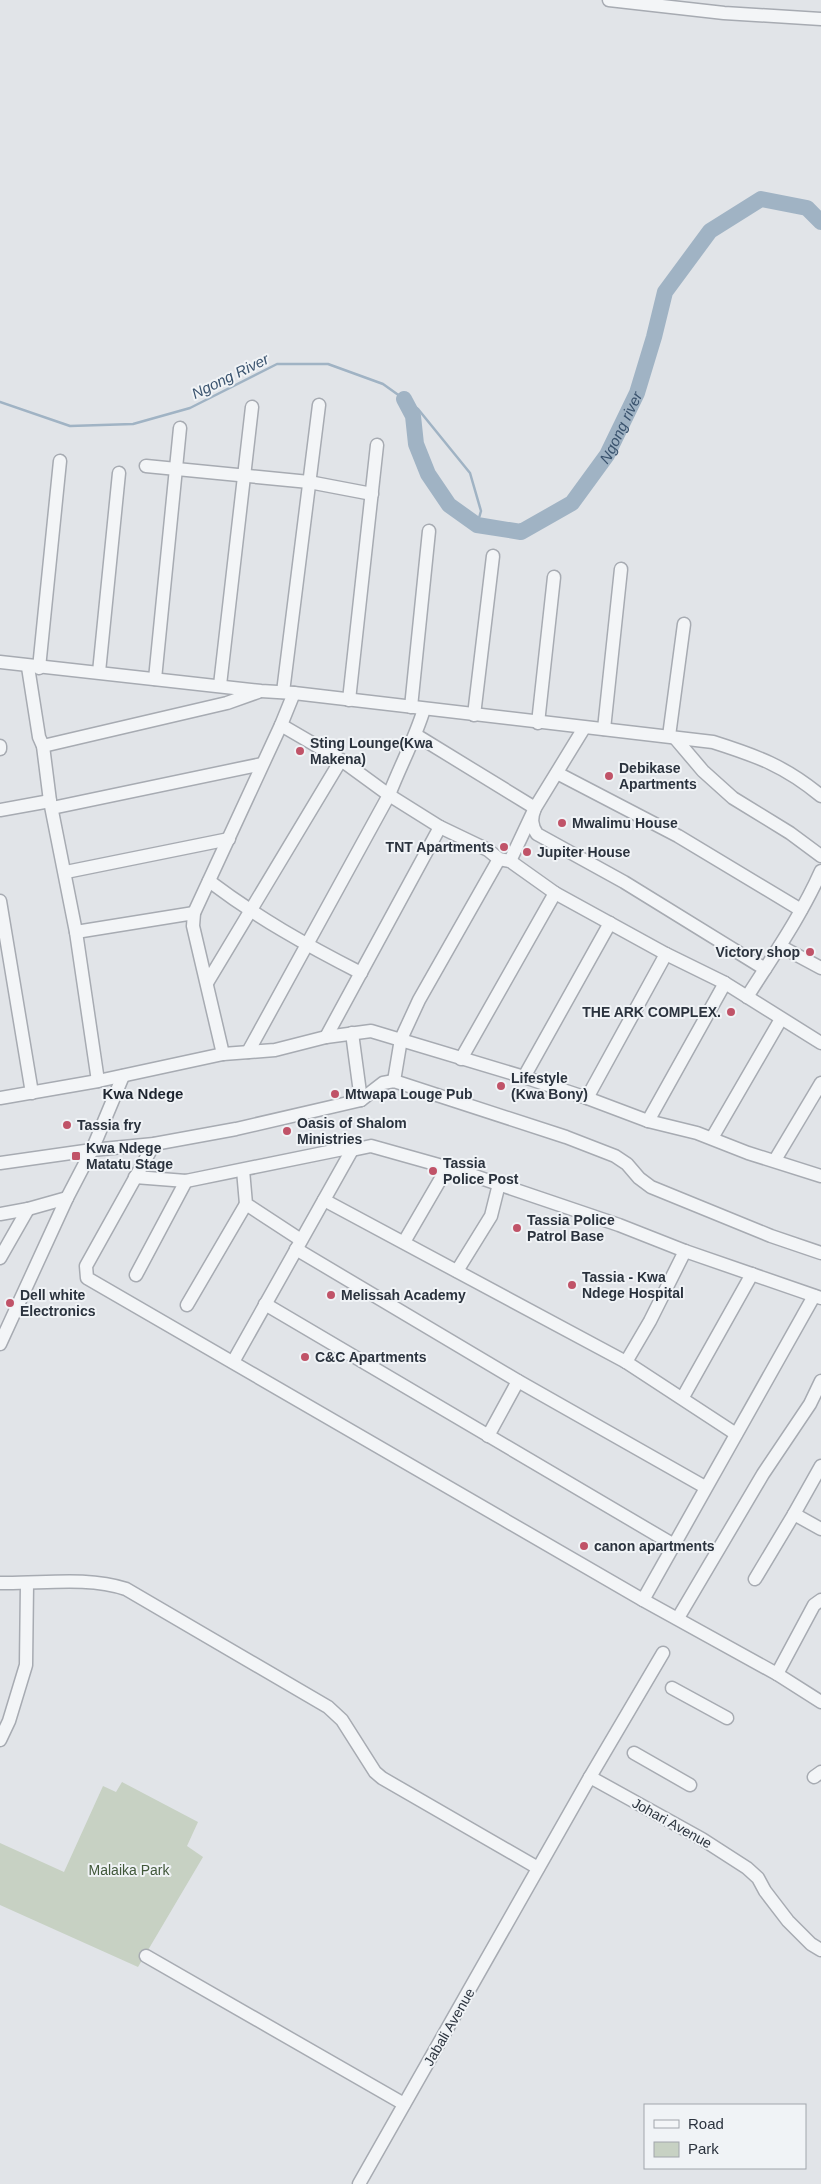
<svg xmlns="http://www.w3.org/2000/svg" width="821" height="2184" font-family="Helvetica,sans-serif">
	<rect width="100%" height="100%" fill="#e1e4e8"/>
	<path fill="#c7d1c3" d="M 122,1782 L 198,1822 L 187,1846 L 203,1857 L 138,1967 L 0,1905 L 0,1843 L 64,1872 L 103,1786 L 116,1792 Z"/>
	<g fill="none" stroke-linecap="round" stroke-linejoin="round">
		<path stroke="#a0b3c4" stroke-width="2.5" d="M 0,402 L 70,426 L 133,424 L 190,408 L 277,364 L 328,364 L 383,384 L 418,409 L 470,473 L 481,511 L 477,525"/>
		<path stroke="#a0b3c4" stroke-width="16" id="s1" d="M 404,399 L 413,416 L 416,444 L 428,474 L 449,505 L 477,525 L 521,532 L 572,503 L 607,455 L 637,393 L 654,337 L 665,292 L 710,231 L 761,199 L 807,208 L 821,222"/>
		<g stroke="#a7abb2" stroke-width="15">
			<g id="minor">
				<path d="M 609,0 L 724,13 L 821,19"/>
				<path d="M 146,466 L 309,482 L 372,494"/>
				<path d="M 0,662 L 261,691 L 294,693 L 713,742 C 757,756 785,766 821,796"/>
				<path d="M 28,667 L 39,737 L 43,746 L 50,801 L 76,932 L 98,1081"/>
				<path d="M 39,668 L 60,461"/>
				<path d="M 99,672 L 119,473"/>
				<path d="M 155,679 L 180,428"/>
				<path d="M 220,685 L 252,407"/>
				<path d="M 283,692 L 319,405"/>
				<path d="M 349,700 L 377,445"/>
				<path d="M 411,707 L 429,531"/>
				<path d="M 474,715 L 493,556"/>
				<path d="M 538,723 L 554,577"/>
				<path d="M 281,725 L 341,760 L 389,795 L 440,827 L 488,850 L 499,859 L 510,861 L 555,893 L 666,954 L 725,983 L 821,1043"/>
				<path d="M 584,728 L 535,808 C 531,818 531,825 537,834 L 624,882 L 765,969"/>
				<path d="M 604,729 L 621,569"/>
				<path d="M 416,735 L 535,808 L 510,861"/>
				<path d="M 669,736 L 684,624"/>
				<path d="M 675,738 L 703,771 L 733,798 L 790,833 L 821,856"/>
				<path d="M 0,746 L 0,749"/>
				<path d="M 43,746 L 227,703 L 258,692"/>
				<path d="M 557,773 L 678,836 L 801,910"/>
				<path d="M 52,808 L 262,764"/>
				<path d="M 0,810 L 50,801"/>
				<path d="M 66,872 L 229,839"/>
				<path d="M 209,881 C 258,918 306,945 361,973"/>
				<path d="M 0,901 L 32,1093"/>
				<path d="M 76,932 L 194,913"/>
				<path d="M 780,946 L 821,968"/>
				<path d="M 207,983 L 341,760"/>
				<path d="M 747,997 C 773,956 801,916 821,871"/>
				<path d="M 352,1033 L 361,1100"/>
				<path d="M 326,1037 L 440,827"/>
				<path d="M 248,1052 L 389,795 C 400,766 415,739 424,709"/>
				<path d="M 223,1054 L 193,926 L 194,913 L 281,725 L 294,693"/>
				<path d="M 461,1059 L 555,893"/>
				<path d="M 524,1077 L 610,923"/>
				<path d="M 394,1081 L 401,1039 L 419,1000 L 499,859"/>
				<path d="M 0,1098 L 98,1081 L 223,1054 L 275,1050 L 326,1037 L 371,1031 L 524,1077 L 587,1098 L 648,1121 L 697,1133 L 748,1153 L 821,1176"/>
				<path d="M 587,1098 L 666,954"/>
				<path d="M 648,1121 L 725,983"/>
				<path d="M 712,1138 L 781,1019"/>
				<path d="M 154,1144 L 86,1266 L 87,1278 L 643,1600 L 777,1674 L 814,1605 L 821,1600"/>
				<path d="M 775,1160 L 821,1083"/>
				<path d="M 0,1163 L 92,1150 L 154,1144 L 236,1129 L 361,1100 L 383,1083 L 394,1081 L 566,1137 L 615,1156 L 627,1164 L 639,1178 L 651,1187 L 771,1236 L 821,1253"/>
				<path d="M 243,1170 L 246,1204 L 301,1240"/>
				<path d="M 135,1177 L 186,1181 L 343,1149 L 352,1150 L 371,1146 L 460,1171 L 619,1225 L 685,1251 L 821,1298"/>
				<path d="M 324,1200 L 626,1362 L 736,1434"/>
				<path d="M 0,1214 L 28,1209 L 67,1198"/>
				<path d="M 404,1242 L 447,1168"/>
				<path d="M 296,1249 L 518,1381 L 705,1487"/>
				<path d="M 0,1258 L 28,1209"/>
				<path d="M 457,1271 L 491,1216 L 499,1184"/>
				<path d="M 136,1275 L 186,1181"/>
				<path d="M 265,1304 L 674,1545"/>
				<path d="M 187,1305 L 246,1204"/>
				<path d="M 0,1344 L 67,1198 L 92,1150 L 123,1076"/>
				<path d="M 233,1362 L 352,1150"/>
				<path d="M 626,1362 L 650,1321 L 685,1251"/>
				<path d="M 683,1397 L 752,1274"/>
				<path d="M 488,1436 L 518,1381"/>
				<path d="M 821,1466 L 794,1514 L 821,1529"/>
				<path d="M 755,1579 L 794,1514"/>
				<path d="M 0,1583 C 41,1584 86,1576 126,1589 L 328,1707 L 342,1720 L 375,1772 L 382,1778 L 538,1868"/>
				<path d="M 643,1600 L 814,1296"/>
				<path d="M 678,1618 L 763,1474 L 810,1404 L 821,1381"/>
				<path d="M 777,1674 L 821,1702"/>
				<path d="M 672,1688 L 727,1718"/>
				<path d="M 0,1740 L 9,1721 L 26,1665 L 27,1584"/>
				<path d="M 634,1753 L 690,1785"/>
				<path d="M 590,1777 L 663,1653"/>
				<path d="M 814,1777 L 821,1772"/>
				<path d="M 146,1956 L 404,2104"/>
				<path d="M 359,2184 L 590,1777 L 702,1839 L 747,1868 L 758,1878 L 765,1891 L 788,1921 L 811,1944 L 821,1950"/>
			</g>
		</g>
		<use href="#minor" stroke="#f3f5f7" stroke-width="12"/>
	</g>
	<g fill="#c05368" stroke="#f0f3f6" stroke-width="2">
		<circle cx="300" cy="751" r="5"/>
		<circle cx="609" cy="776" r="5"/>
		<circle cx="562" cy="823" r="5"/>
		<circle cx="504" cy="847" r="5"/>
		<circle cx="527" cy="852" r="5"/>
		<circle cx="810" cy="952" r="5"/>
		<circle cx="731" cy="1012" r="5"/>
		<circle cx="501" cy="1086" r="5"/>
		<circle cx="335" cy="1094" r="5"/>
		<circle cx="67" cy="1125" r="5"/>
		<circle cx="287" cy="1131" r="5"/>
		<rect x="71" y="1151" width="10" height="10" rx="2.5"/>
		<circle cx="433" cy="1171" r="5"/>
		<circle cx="517" cy="1228" r="5"/>
		<circle cx="572" cy="1285" r="5"/>
		<circle cx="331" cy="1295" r="5"/>
		<circle cx="10" cy="1303" r="5"/>
		<circle cx="305" cy="1357" r="5"/>
		<circle cx="584" cy="1546" r="5"/>
	</g>
	<g text-anchor="middle" dominant-baseline="central" stroke-width="4" stroke-linejoin="round" paint-order="stroke">
		<g font-size="14" font-weight="bold" fill="#2b333e" stroke="#f0f3f6" text-anchor="start">
			<text x="310" y="743">Sting Lounge(Kwa<tspan x="310" dy="16">Makena)</tspan></text>
			<text x="619" y="768">Debikase<tspan x="619" dy="16">Apartments</tspan></text>
			<text x="572" y="823">Mwalimu House</text>
			<text x="494" y="847" text-anchor="end">TNT Apartments</text>
			<text x="537" y="852">Jupiter House</text>
			<text x="800" y="952" text-anchor="end">Victory shop</text>
			<text x="721" y="1012" text-anchor="end">THE ARK COMPLEX.</text>
			<text x="511" y="1078">Lifestyle<tspan x="511" dy="16">(Kwa Bony)</tspan></text>
			<text x="345" y="1094">Mtwapa Louge Pub</text>
			<text x="297" y="1123">Oasis of Shalom<tspan x="297" dy="16">Ministries</tspan></text>
			<text x="77" y="1125">Tassia fry</text>
			<text x="86" y="1148">Kwa Ndege<tspan x="86" dy="16">Matatu Stage</tspan></text>
			<text x="443" y="1163">Tassia<tspan x="443" dy="16">Police Post</tspan></text>
			<text x="527" y="1220">Tassia Police<tspan x="527" dy="16">Patrol Base</tspan></text>
			<text x="582" y="1277">Tassia - Kwa<tspan x="582" dy="16">Ndege Hospital</tspan></text>
			<text x="20" y="1295">Dell white<tspan x="20" dy="16">Electronics</tspan></text>
			<text x="341" y="1295">Melissah Academy</text>
			<text x="315" y="1357">C&amp;C Apartments</text>
			<text x="594" y="1546">canon apartments</text>
		</g>
		<g font-size="14" fill="#2b333e" stroke="#f0f3f6">
			<text transform="translate(672 1823) rotate(29)">Johari Avenue</text>
			<text transform="translate(449 2027) rotate(-60)">Jabali Avenue</text>
		</g>
		<g font-size="14" fill="#41583a" stroke="#f0f3f6">
			<text x="129" y="1870">Malaika Park</text>
		</g>
		<g font-size="15" font-style="italic" fill="#3a536e" stroke="#f0f3f6">
			<text transform="translate(230 376) rotate(-26)">Ngong River</text>
			<text stroke="none"><textPath href="#s1" startOffset="345">Ngong river</textPath></text>
		</g>
		<g font-size="15" font-weight="bold" fill="#1d242f" stroke="#f0f3f6">
			<text x="143" y="1093">Kwa Ndege</text>
		</g>
	</g>
	<rect x="644" y="2104" width="162" height="65" fill="#f0f3f6" stroke="#a1a6ac"/>
	<rect x="654" y="2120" width="25" height="8" fill="#f3f5f7" stroke="#a1a6ac"/>
	<text x="688" y="2129" font-size="15" fill="#2b333e">Road</text>
	<rect x="654" y="2142" width="25" height="15" fill="#c7d1c3" stroke="#a1a6ac"/>
	<text x="688" y="2154" font-size="15" fill="#2b333e">Park</text>
</svg>
